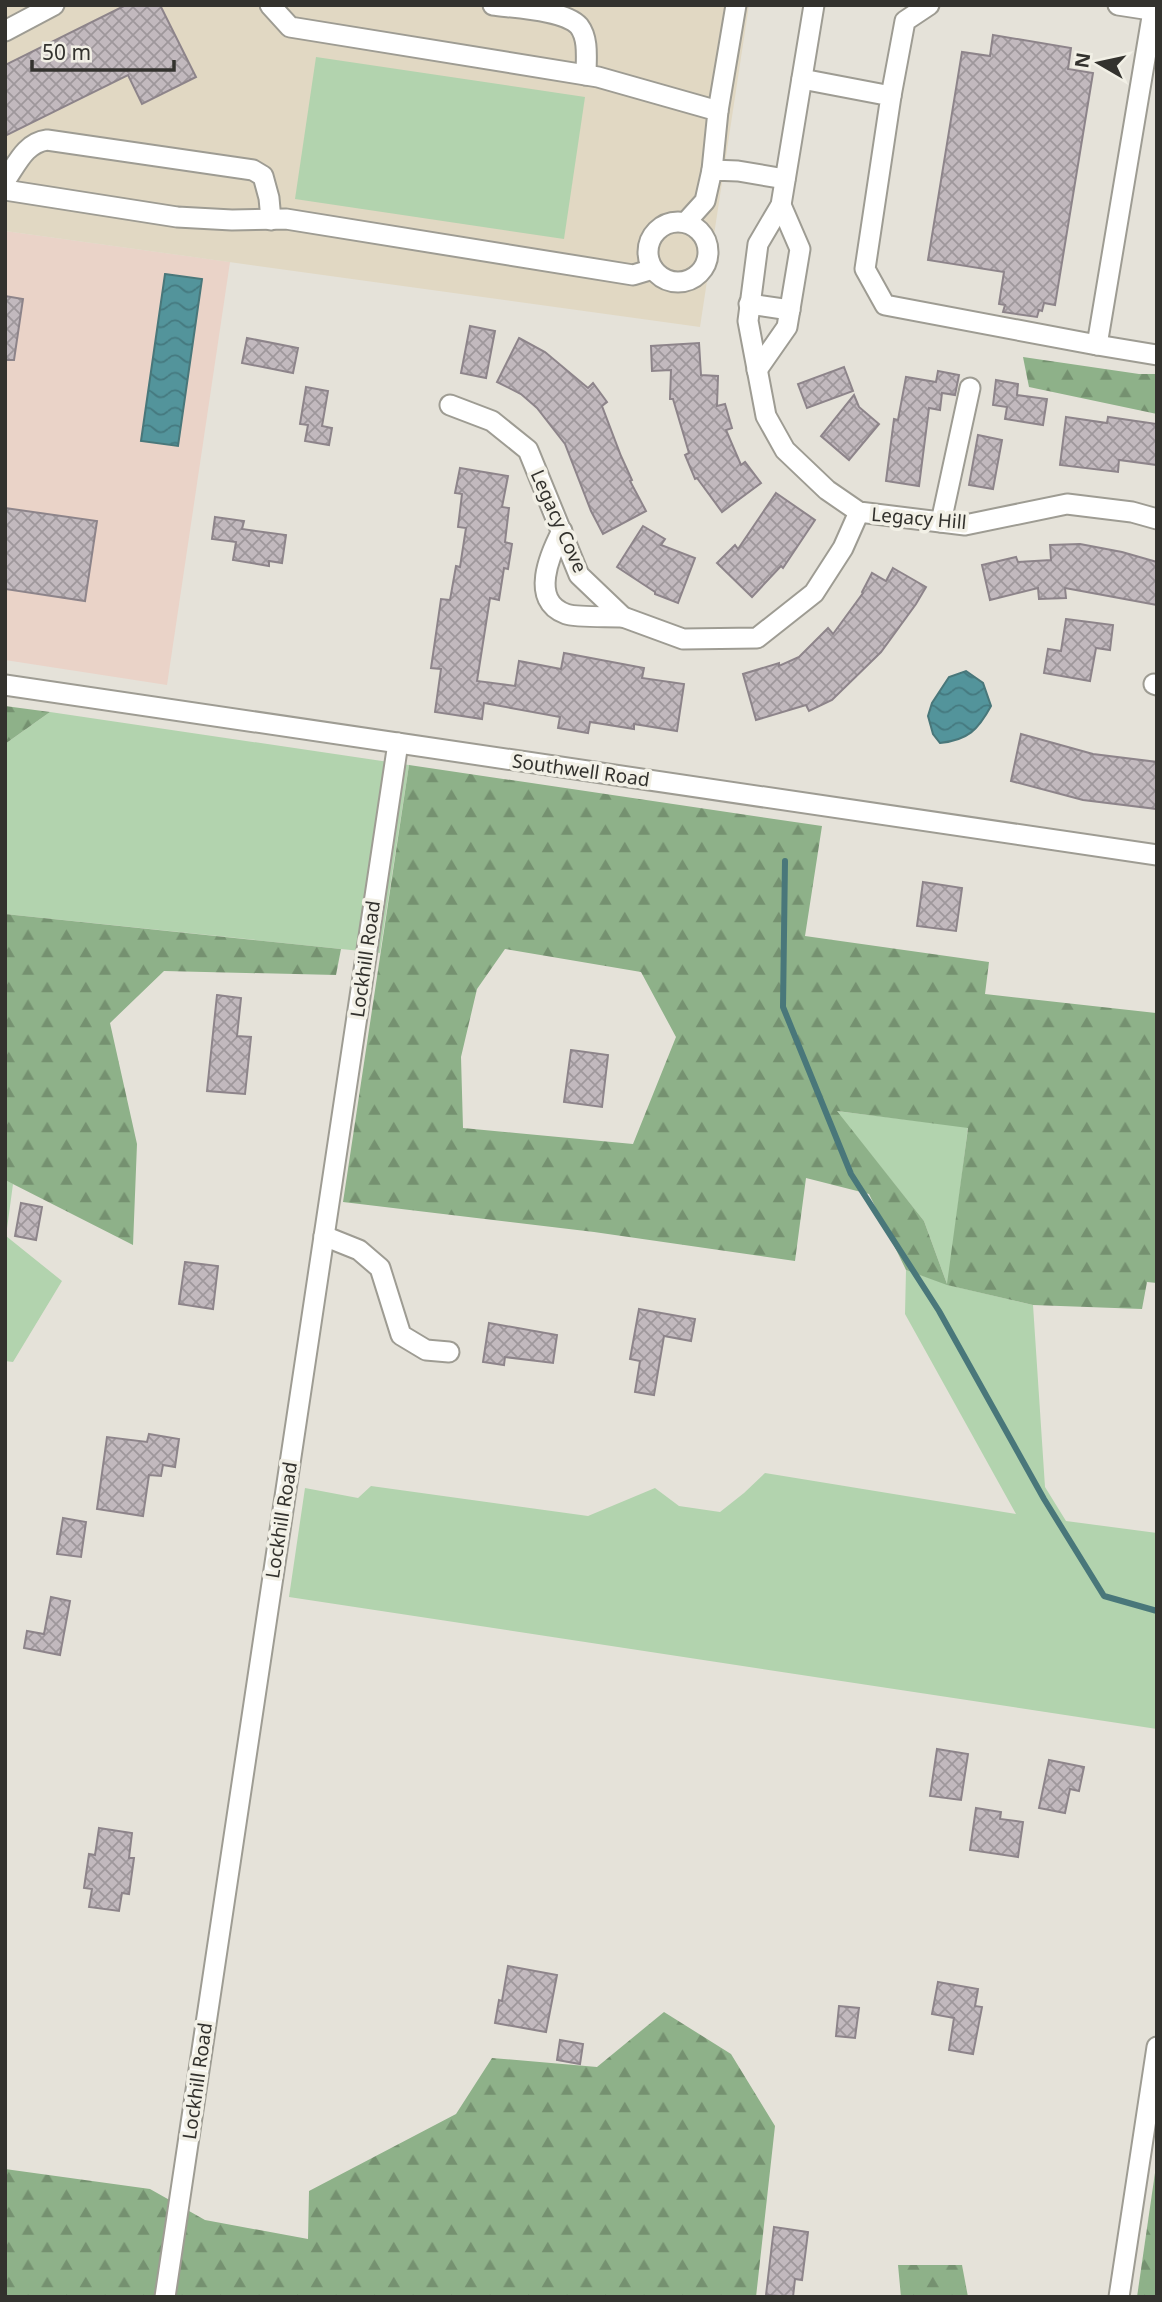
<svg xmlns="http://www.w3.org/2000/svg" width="1162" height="2302" font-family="'Noto Sans',sans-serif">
	<defs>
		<pattern id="forest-firs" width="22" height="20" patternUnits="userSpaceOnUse" patternTransform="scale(1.75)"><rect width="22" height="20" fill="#8eb189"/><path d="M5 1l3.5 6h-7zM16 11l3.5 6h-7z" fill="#759170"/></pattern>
		<pattern id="water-waves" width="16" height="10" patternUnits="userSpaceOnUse" patternTransform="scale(1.75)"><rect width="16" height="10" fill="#53949b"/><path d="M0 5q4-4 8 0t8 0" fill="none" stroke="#45797f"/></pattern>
		<pattern id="building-cross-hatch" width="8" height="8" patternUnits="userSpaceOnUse" patternTransform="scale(1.75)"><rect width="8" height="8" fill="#c2b9be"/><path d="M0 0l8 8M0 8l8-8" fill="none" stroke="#9e979b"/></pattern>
	</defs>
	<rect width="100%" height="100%" fill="#e5e2d9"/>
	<path fill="#ead3c8" d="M 5,231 L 230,262 L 167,685 L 5,660 Z"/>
	<path fill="#e1d8c3" d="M 5,5 L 749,5 L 700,327 L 5,231 Z"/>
	<g fill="#b2d3ae">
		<path d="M 316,57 L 585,97 L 564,239 L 295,199 Z"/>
		<path d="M 50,712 L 409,765 L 380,953 L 5,914 L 5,744 Z"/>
		<path d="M 836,1111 L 968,1127 L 948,1285 L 1033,1305 L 1045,1487 L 1066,1521 L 1157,1533 L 1157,1729 L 289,1597 L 305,1488 L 358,1498 L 371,1486 L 588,1516 L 655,1488 L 679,1506 L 720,1512 L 744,1493 L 765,1473 L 1016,1514 L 905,1314 L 906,1270 L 947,1284 L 924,1221 Z"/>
		<path d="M 5,1180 L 13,1184 L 6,1236 L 62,1281 L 13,1362 L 5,1361 Z"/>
	</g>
	<g fill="url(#forest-firs)" fill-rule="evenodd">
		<path d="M 1023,357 L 1139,374 L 1157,374 L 1157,414 L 1029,387 Z"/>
		<path d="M 5,706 L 50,712 L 5,744 Z"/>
		<path d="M 409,765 L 822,826 L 805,936 L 989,962 L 985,994 L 1156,1013 L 1157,1283 L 1147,1282 L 1142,1309 L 1033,1305 L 947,1285 L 906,1270 L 869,1194 L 806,1178 L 795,1261 L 594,1232 L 343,1202 ZM 505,949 L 641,972 L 676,1037 L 633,1144 L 463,1128 L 461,1057 L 477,989 ZM 837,1111 L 968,1128 L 947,1284 L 924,1221 Z"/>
		<path d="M 5,914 L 341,949 L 336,975 L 164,971 L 110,1023 L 137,1144 L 133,1245 L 5,1180 Z"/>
		<path d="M 664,2012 L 731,2054 L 775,2126 L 756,2297 L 5,2297 L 5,2169 L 150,2189 L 205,2220 L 308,2239 L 309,2191 L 456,2114 L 492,2058 L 597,2067 Z"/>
		<path d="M 1157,2159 L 1157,2297 L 1137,2297 Z"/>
		<path d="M 898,2265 L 962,2265 L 968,2297 L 901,2297 Z"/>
	</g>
	<g fill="url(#water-waves)" stroke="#49777a" stroke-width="2">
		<path d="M 165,274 L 202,279 L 178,446 L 141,441 Z"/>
		<path d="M 966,671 L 983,683 L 991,706 C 978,730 968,740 940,743 L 933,734 L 928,716 L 932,703 L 949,677 Z"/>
	</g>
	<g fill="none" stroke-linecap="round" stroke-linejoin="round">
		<path stroke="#49777a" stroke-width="6" d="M 785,861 L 783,1007 L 851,1174 L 939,1311 L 1044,1499 L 1104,1596 L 1157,1611"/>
	</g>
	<g fill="url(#building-cross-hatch)" stroke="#8d848a" stroke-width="2">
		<path d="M 126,5 L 160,5 L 196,77 L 142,104 L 128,75 L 5,136 L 5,65 Z"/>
		<path d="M 993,35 L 1071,48 L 1068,69 L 1093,73 L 1055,305 L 1044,303 L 1042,311 L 1039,310 L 1037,317 L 1003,312 L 1005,305 L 999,304 L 1004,272 L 928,260 L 962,52 L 990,56 Z"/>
		<path d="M 5,296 L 23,299 L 14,360 L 5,360 Z"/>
		<path d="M 470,326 L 495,331 L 486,378 L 461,373 Z"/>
		<path d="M 247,338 L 298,348 L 293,373 L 242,363 Z"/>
		<path d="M 519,338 L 545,352 L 588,388 L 593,383 L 607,402 L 602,406 L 621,456 L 632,480 L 630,481 L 646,511 L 603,534 L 591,511 L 565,444 L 537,408 L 521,394 L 497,382 Z"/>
		<path d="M 699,343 L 701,375 L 718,376 L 717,406 L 725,404 L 732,428 L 726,430 L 741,465 L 745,462 L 761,483 L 722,512 L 697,478 L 695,479 L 685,455 L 689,453 L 673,399 L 670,399 L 671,370 L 652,371 L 651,346 Z"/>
		<path d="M 844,367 L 853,391 L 807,408 L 798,384 Z"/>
		<path d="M 938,371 L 959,375 L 955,395 L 942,393 L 940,410 L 929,408 L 919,486 L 886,481 L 894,419 L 898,420 L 906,377 L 936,382 Z"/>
		<path d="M 996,380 L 1018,384 L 1017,395 L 1047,399 L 1043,425 L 1005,419 L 1007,407 L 993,405 Z"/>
		<path d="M 306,387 L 328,391 L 322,426 L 332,428 L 329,445 L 305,441 L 308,425 L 300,424 Z"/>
		<path d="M 854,395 L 859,407 L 879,424 L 849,460 L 821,436 Z"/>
		<path d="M 1066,417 L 1107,423 L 1108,417 L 1157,424 L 1157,465 L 1119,460 L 1118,472 L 1060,465 Z"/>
		<path d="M 978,435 L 1002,440 L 993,489 L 969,485 Z"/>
		<path d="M 460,468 L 508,476 L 502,507 L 509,508 L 505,542 L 512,544 L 508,569 L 504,568 L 499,600 L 490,598 L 477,681 L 515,686 L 519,661 L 561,669 L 564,653 L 644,668 L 642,678 L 684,684 L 677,731 L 634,724 L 634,729 L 590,722 L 588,733 L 558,728 L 560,717 L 484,703 L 482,719 L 435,712 L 441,669 L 431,668 L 441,599 L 450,600 L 456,566 L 460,567 L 466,528 L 458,527 L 462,494 L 455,493 Z"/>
		<path d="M 776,493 L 815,520 L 783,568 L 781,566 L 752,597 L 717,563 L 735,545 L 738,549 Z"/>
		<path d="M 5,508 L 97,521 L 85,601 L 5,589 Z"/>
		<path d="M 215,517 L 244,521 L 242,529 L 286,535 L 282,563 L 269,561 L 269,566 L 233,560 L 236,542 L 212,539 Z"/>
		<path d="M 643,526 L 665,539 L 661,545 L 695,558 L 678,603 L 655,594 L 655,592 L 617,567 Z"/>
		<path d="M 1080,544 L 1122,552 L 1157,562 L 1157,605 L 1065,588 L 1066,598 L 1039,599 L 1038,588 L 990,600 L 982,565 L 1016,557 L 1018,562 L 1051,560 L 1050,545 Z"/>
		<path d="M 893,568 L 926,587 L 916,604 L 881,652 L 832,700 L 809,711 L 806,705 L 756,720 L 743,674 L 779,663 L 779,666 L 799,657 L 828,628 L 833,634 L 863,593 L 862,592 L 872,573 L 886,581 Z"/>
		<path d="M 1066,619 L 1113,625 L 1110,650 L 1096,648 L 1090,681 L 1044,673 L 1048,649 L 1061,651 Z"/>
		<path d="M 1021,734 L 1093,754 L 1157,762 L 1157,809 L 1083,800 L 1011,781 Z"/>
		<path d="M 923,882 L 962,888 L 956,931 L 917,926 Z"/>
		<path d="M 217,995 L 241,998 L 237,1036 L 251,1037 L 245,1094 L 207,1091 Z"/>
		<path d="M 571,1050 L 608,1055 L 602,1107 L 564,1102 Z"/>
		<path d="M 21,1203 L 42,1207 L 36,1240 L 15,1236 Z"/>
		<path d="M 185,1262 L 218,1266 L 213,1309 L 179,1304 Z"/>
		<path d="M 639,1309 L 695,1319 L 691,1341 L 664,1336 L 654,1395 L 635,1392 L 640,1361 L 630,1359 Z"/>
		<path d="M 489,1323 L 557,1335 L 553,1363 L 505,1357 L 504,1365 L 483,1362 Z"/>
		<path d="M 149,1434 L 179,1439 L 175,1467 L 163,1465 L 161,1476 L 149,1475 L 143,1516 L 97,1509 L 107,1437 L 147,1442 Z"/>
		<path d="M 63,1518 L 86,1522 L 81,1557 L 57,1554 Z"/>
		<path d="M 51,1597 L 70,1601 L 60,1655 L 24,1648 L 27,1631 L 44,1634 Z"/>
		<path d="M 937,1749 L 968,1754 L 961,1800 L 930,1796 Z"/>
		<path d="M 1049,1760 L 1084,1767 L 1079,1791 L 1070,1789 L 1065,1813 L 1039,1808 Z"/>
		<path d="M 976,1808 L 1001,1812 L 1000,1819 L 1023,1822 L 1018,1857 L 970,1850 Z"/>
		<path d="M 99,1828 L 132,1833 L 129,1858 L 134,1858 L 129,1894 L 122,1893 L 119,1911 L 89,1907 L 92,1889 L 84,1888 L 89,1854 L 95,1855 Z"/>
		<path d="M 508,1966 L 557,1975 L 546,2032 L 495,2023 L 499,2000 L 502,2001 Z"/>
		<path d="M 938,1982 L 978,1989 L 975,2006 L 982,2007 L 973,2054 L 949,2050 L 954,2018 L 932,2014 Z"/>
		<path d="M 839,2006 L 859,2008 L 855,2038 L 836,2036 Z"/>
		<path d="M 560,2040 L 583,2044 L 580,2064 L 557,2060 Z"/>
		<path d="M 774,2227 L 808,2232 L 802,2280 L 795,2279 L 793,2297 L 766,2295 Z"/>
	</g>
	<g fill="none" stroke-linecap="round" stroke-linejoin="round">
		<g stroke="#9e9c93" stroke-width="23">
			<g id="minor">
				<path d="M 270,5 L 290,27 L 598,77 L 718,111 L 712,170"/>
				<path d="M 493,5 C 514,8 565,10 579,26 C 589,39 586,59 586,75"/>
				<path d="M 814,5 L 781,205 L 758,244 L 748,321 L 766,416 L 785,450 L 827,490 L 859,512 L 965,525 L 1067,504 L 1132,512 L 1157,519"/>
				<path d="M 1118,5 L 1157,11"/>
				<path d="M 5,31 L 54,5"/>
				<path d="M 802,79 L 891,96 L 865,269 L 885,305 L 1097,345 L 1154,5"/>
				<path d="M 891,96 L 905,21 L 929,5"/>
				<path d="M 718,111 L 736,5"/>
				<path d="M 5,181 C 17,164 25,143 47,140 L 253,170 L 263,176 L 269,198 L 271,220"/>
				<path d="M 5,190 L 177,217 L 232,220 L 286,219 L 633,275 L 653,269"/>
				<path d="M 686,222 L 705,201 L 712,170 L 738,171 L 785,179"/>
				<circle cx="678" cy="252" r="30"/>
				<path d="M 749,304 L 790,310"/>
				<path d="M 1097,345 L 1157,355"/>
				<path d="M 757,370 L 787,327 L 800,249 L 781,205"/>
				<path d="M 450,405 L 492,421 L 528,450 L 579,575 L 623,617 L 683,639 L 757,638 L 814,593 L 843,548 L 859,512"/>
				<path d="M 941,522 L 970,388"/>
				<path d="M 562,531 C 550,554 529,601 566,614 C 578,618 609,616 623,617"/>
				<path d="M 1154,684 L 1157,685"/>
				<path d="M 5,685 L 1157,855"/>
				<path d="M 324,1236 L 359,1250 L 380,1268 L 401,1335 L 426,1350 L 449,1352"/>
				<path d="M 165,2297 L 398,743"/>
				<path d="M 1119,2297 L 1157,2047"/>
			</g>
		</g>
		<use href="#minor" stroke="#fff" stroke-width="19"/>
	</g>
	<g text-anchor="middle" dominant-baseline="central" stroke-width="7" stroke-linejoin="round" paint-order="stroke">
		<g font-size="19" fill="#33322e" stroke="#f2f0e6">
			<text transform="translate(919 518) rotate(5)">Legacy Hill</text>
			<text transform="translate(559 521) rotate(66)">Legacy Cove</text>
			<text transform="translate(581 770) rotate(8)">Southwell Road</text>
			<text transform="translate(365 959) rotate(-82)">Lockhill Road</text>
			<text transform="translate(281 1520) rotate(-81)">Lockhill Road</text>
			<text transform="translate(197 2081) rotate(-82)">Lockhill Road</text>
		</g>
	</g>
	<rect width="1162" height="2302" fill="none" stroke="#33322e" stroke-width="14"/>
	<g transform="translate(1099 63) rotate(279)" stroke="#f2f0e6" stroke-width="5" paint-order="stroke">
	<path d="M0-5L12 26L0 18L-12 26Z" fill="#33322e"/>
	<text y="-10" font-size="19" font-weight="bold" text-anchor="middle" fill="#33322e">N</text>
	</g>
	<path d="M32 60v10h142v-10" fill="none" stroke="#33322e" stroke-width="3.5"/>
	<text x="42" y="60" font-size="21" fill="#33322e" stroke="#f2f0e6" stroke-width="5" paint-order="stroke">50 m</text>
</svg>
